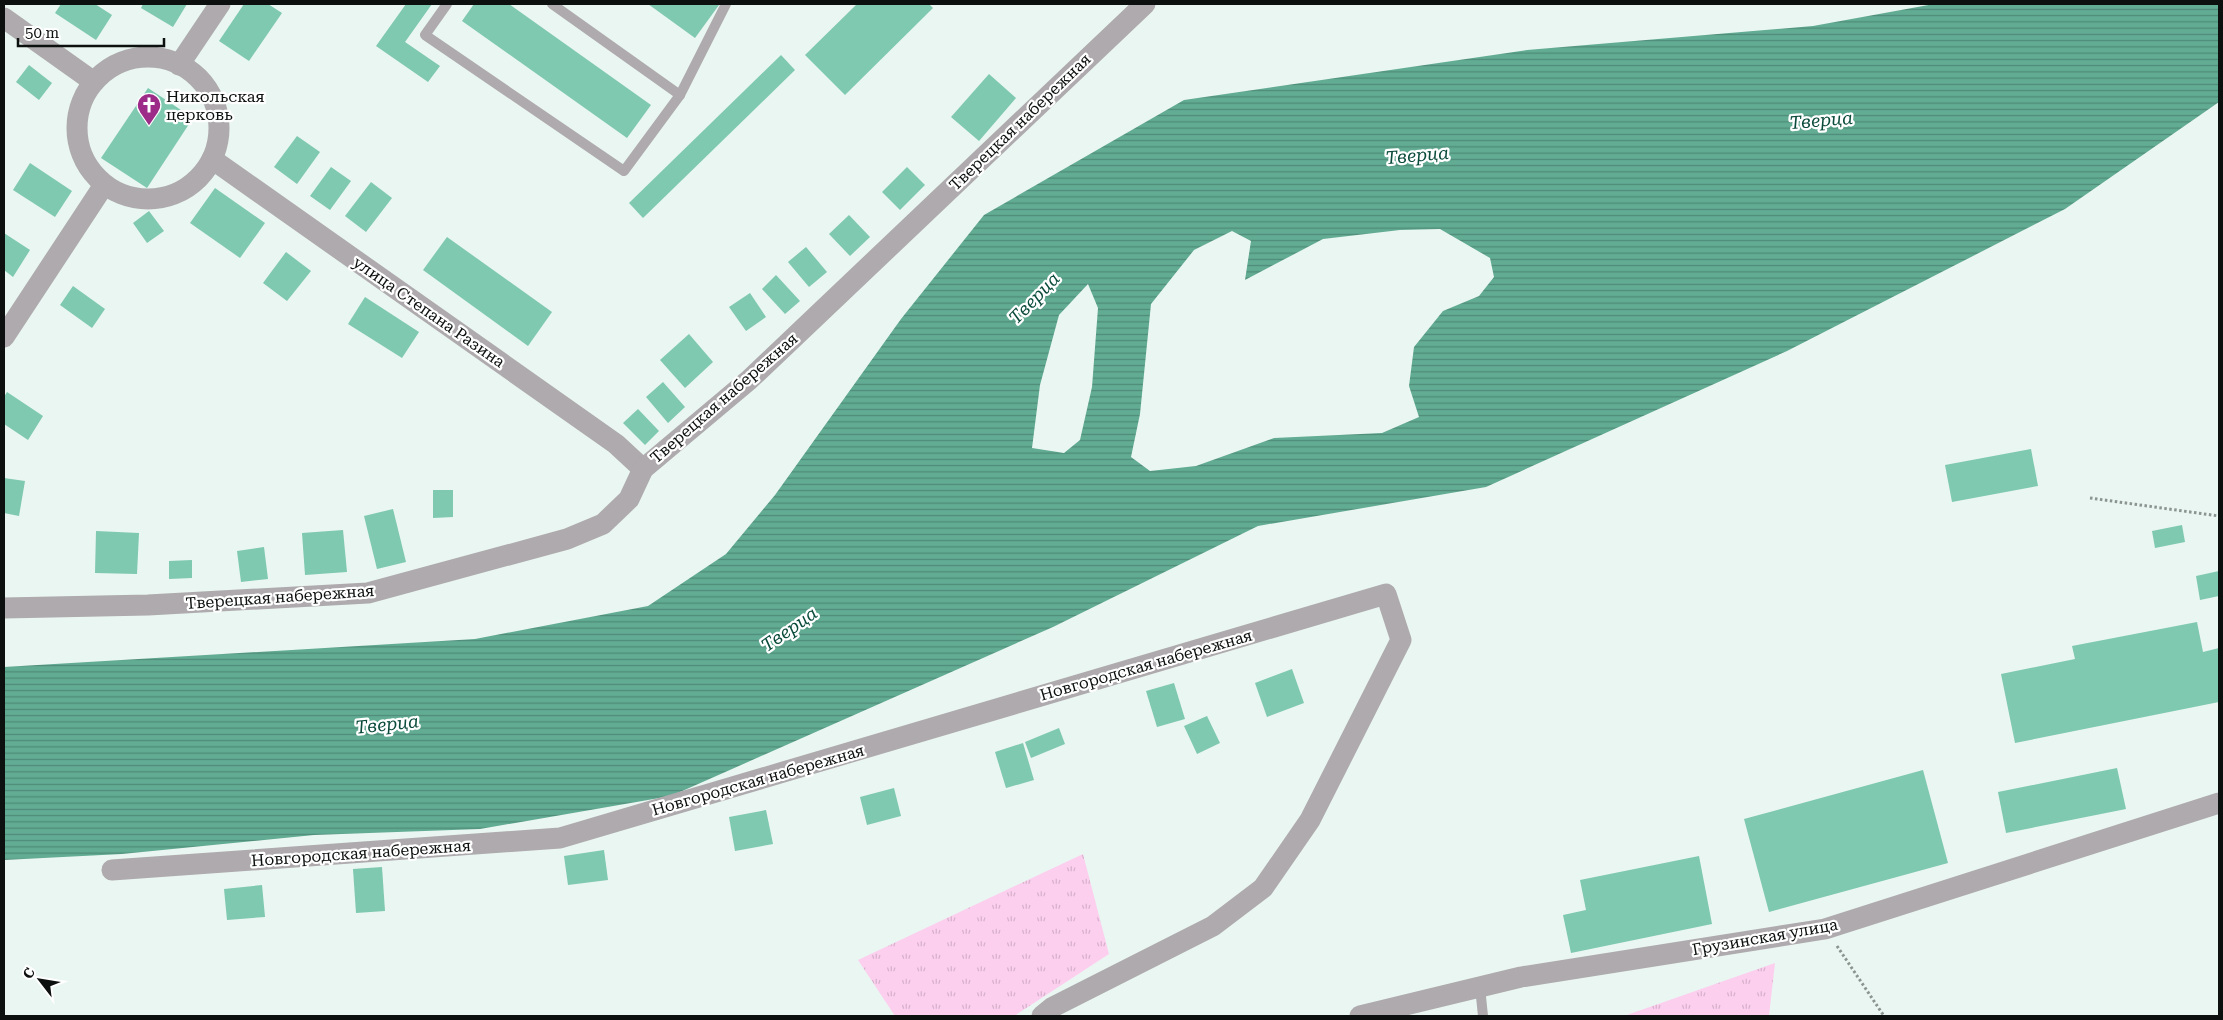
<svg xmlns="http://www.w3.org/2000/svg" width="2223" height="1020" font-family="'Roboto Serif',serif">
	<defs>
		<pattern id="grass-tufts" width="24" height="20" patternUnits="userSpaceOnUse" patternTransform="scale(1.25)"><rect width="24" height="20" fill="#fccfef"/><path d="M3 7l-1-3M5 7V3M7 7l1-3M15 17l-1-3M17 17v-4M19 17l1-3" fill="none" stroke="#d7b1cc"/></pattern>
		<pattern id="water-rules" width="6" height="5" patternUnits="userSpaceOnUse" patternTransform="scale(1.25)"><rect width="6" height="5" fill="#62ac94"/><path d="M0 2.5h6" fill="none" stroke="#4f8b77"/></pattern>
	</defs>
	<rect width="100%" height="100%" fill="#eaf6f1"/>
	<g fill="url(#grass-tufts)">
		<path d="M 1083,854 L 1109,954 L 1014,1016 L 895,1016 L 858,960 Z"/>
		<path d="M 1775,963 L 1769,1016 L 1624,1016 Z"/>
	</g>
	<path fill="url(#water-rules)" fill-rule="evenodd" d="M 1934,4 L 2219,4 L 2219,102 L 2065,209 L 1787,351 L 1486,487 L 1258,526 L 1053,627 L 671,796 L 480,829 L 314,835 L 122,854 L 4,860 L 4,667 L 475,639 L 648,606 L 726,554 L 775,495 L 901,319 L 984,215 L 1184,100 L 1527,50 L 1813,26 ZM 1440,229 L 1490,258 L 1494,277 L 1479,296 L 1443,311 L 1414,347 L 1409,386 L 1419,417 L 1382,433 L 1274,438 L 1196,466 L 1150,471 L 1131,457 L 1140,414 L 1151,304 L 1194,250 L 1232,231 L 1251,241 L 1245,280 L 1323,239 L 1400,230 ZM 1088,284 L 1098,308 L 1092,387 L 1080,440 L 1064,453 L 1032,448 L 1040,385 L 1059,315 Z"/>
	<g fill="#7ec9b0">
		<path d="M 61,4 L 95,4 L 112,15 L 96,40 L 55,13 Z"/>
		<path d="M 143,4 L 187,4 L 173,27 L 141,8 Z"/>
		<path d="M 244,4 L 268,4 L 282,13 L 249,61 L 219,41 Z"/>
		<path d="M 406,4 L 432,4 L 405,42 L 440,66 L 428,82 L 376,46 Z"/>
		<path d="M 474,4 L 509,4 L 651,105 L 627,138 L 462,21 Z"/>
		<path d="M 648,4 L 718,4 L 719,5 L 695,38 Z"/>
		<path d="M 857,4 L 929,4 L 933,8 L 845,95 L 805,55 Z"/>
		<path d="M 781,55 L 795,70 L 643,218 L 629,203 Z"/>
		<path d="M 29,65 L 52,83 L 39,100 L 16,82 Z"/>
		<path d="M 989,74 L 1016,98 L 979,141 L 951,117 Z"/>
		<path d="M 148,88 L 193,118 L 147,188 L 101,158 Z"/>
		<path d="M 297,136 L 320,152 L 297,184 L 274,167 Z"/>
		<path d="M 30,163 L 72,191 L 55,217 L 13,190 Z"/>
		<path d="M 331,167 L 351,181 L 330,210 L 310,196 Z"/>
		<path d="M 907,167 L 925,185 L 900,210 L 882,192 Z"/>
		<path d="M 371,182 L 392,198 L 366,232 L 345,216 Z"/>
		<path d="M 215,188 L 265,223 L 240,258 L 190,223 Z"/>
		<path d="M 149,211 L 164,231 L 147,243 L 133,223 Z"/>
		<path d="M 849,215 L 870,237 L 850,256 L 829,234 Z"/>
		<path d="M 4,233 L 30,250 L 13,277 L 4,270 Z"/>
		<path d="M 447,237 L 552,312 L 528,346 L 423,270 Z"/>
		<path d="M 806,247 L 827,272 L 809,287 L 788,262 Z"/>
		<path d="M 286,252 L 311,271 L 287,301 L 263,283 Z"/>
		<path d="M 776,275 L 800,301 L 785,314 L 762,289 Z"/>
		<path d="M 73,286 L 105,309 L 92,328 L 60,305 Z"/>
		<path d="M 750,293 L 766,317 L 746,331 L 729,307 Z"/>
		<path d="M 365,297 L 419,332 L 402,358 L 348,324 Z"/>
		<path d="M 689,334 L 713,362 L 685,388 L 660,360 Z"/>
		<path d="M 663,382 L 685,407 L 668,423 L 646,397 Z"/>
		<path d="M 7,392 L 43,416 L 28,440 L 4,424 L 4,397 Z"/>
		<path d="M 638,409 L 659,431 L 645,445 L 623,423 Z"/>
		<path d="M 2031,449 L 2038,486 L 1952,502 L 1945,465 Z"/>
		<path d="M 4,478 L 25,481 L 19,516 L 4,513 Z"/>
		<path d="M 433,490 L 453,490 L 453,517 L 433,518 Z"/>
		<path d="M 393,509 L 406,562 L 377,569 L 364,516 Z"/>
		<path d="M 2182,525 L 2185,542 L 2155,548 L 2152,531 Z"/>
		<path d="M 343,530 L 347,572 L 305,575 L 302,533 Z"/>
		<path d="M 96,531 L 139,533 L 137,574 L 95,573 Z"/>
		<path d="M 264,547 L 268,579 L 241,582 L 237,551 Z"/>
		<path d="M 192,560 L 192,578 L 169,579 L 169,561 Z"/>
		<path d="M 2219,571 L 2219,596 L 2200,600 L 2196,576 Z"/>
		<path d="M 2197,622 L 2203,652 L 2219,648 L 2219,702 L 2015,743 L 2001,674 L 2075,659 L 2072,646 Z"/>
		<path d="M 1292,669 L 1304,703 L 1267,717 L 1255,683 Z"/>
		<path d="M 1174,683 L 1185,719 L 1157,727 L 1146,691 Z"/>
		<path d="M 1207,716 L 1220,743 L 1197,754 L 1184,726 Z"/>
		<path d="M 1059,728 L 1065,744 L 1031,758 L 1025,742 Z"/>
		<path d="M 1023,743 L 1034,780 L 1006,788 L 995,752 Z"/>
		<path d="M 2117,768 L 2126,809 L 2006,833 L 1998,792 Z"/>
		<path d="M 1923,770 L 1948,863 L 1769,912 L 1744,819 Z"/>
		<path d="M 894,788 L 901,816 L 867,825 L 860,797 Z"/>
		<path d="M 766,810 L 773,844 L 735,851 L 729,817 Z"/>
		<path d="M 604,850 L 608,880 L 568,885 L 564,856 Z"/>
		<path d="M 1699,856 L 1712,924 L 1571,953 L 1563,915 L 1586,910 L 1580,880 Z"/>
		<path d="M 382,867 L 385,911 L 356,913 L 353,869 Z"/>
		<path d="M 262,885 L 265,917 L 227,920 L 224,889 Z"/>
	</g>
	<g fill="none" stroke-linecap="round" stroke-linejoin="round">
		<g stroke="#8b9490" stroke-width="3" stroke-dasharray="2.5 2.5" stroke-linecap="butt">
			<path d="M 2090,498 L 2219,516"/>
			<path d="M 1837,946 L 1884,1016"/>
		</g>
		<g stroke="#aeaaad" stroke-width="10">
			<path d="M 447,4 L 425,35 L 624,171 L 680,95 L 726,4"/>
			<path d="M 552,4 L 680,95"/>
			<path d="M 1480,987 L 1483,1016"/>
		</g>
		<g stroke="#aeaaad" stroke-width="21">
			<path d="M 4,18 L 94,82"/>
			<circle cx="148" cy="128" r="71"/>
			<path d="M 179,65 L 220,4"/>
			<path d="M 212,159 L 616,444 L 643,469"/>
			<path d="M 4,337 L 104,185"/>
			<path d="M 4,608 L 148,605 L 368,593 L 567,539 L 603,524 L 629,499 L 643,469 L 749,380 L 1145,4"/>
			<path d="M 112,870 L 560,838 L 1386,594 L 1401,640 L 1310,820 L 1263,888 L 1213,926 L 1053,1007 L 1042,1016"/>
			<path d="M 1360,1016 L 1521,977 L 1825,929 L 2219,803"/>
		</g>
	</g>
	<defs>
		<g id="church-pin" transform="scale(1.25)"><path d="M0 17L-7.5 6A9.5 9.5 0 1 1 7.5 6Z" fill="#9d2b88" stroke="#fff"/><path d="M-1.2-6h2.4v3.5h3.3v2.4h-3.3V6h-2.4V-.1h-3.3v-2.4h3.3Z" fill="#fff"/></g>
	</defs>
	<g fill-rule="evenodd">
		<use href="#church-pin" x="149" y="105"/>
	</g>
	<g text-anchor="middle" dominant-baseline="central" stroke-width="4.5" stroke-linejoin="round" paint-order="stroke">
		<g font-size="16" fill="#0c100e" stroke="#fff" text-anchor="start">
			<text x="166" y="96">Никольская<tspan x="166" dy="18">церковь</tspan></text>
		</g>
		<g font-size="16" fill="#0c100e" stroke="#fff">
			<text transform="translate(1020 122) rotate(-44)">Тверецкая набережная</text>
			<text transform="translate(429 312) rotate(35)">улица Степана Разина</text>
			<text transform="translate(724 398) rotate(-41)">Тверецкая набережная</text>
			<text transform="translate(280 597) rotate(-4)">Тверецкая набережная</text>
			<text transform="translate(1146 665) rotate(-16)">Новгородская набережная</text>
			<text transform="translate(758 780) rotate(-16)">Новгородская набережная</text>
			<text transform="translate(361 853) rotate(-4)">Новгородская набережная</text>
			<text transform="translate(1765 937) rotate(-10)">Грузинская улица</text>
		</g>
		<g font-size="18" font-style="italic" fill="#0a4b3b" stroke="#fff">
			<text transform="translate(1821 120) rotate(-5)">Тверца</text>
			<text transform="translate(1417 155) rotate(-5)">Тверца</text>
			<text transform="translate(1034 298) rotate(-46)">Тверца</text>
			<text transform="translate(789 629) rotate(-35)">Тверца</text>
			<text transform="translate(387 724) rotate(-6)">Тверца</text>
		</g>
	</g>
	<rect width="2223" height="1020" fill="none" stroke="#0c100e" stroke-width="10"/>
	<g transform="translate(40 980) rotate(301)" stroke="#ffffff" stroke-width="4" paint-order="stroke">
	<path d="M0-4L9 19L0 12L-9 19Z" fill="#0c100e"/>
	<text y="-8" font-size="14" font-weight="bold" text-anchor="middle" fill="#0c100e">С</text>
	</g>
	<path d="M18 38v8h146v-8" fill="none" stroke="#0c100e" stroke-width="2.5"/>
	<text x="25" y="38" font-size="15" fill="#0c100e" stroke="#ffffff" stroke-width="4" paint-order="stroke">50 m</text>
</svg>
